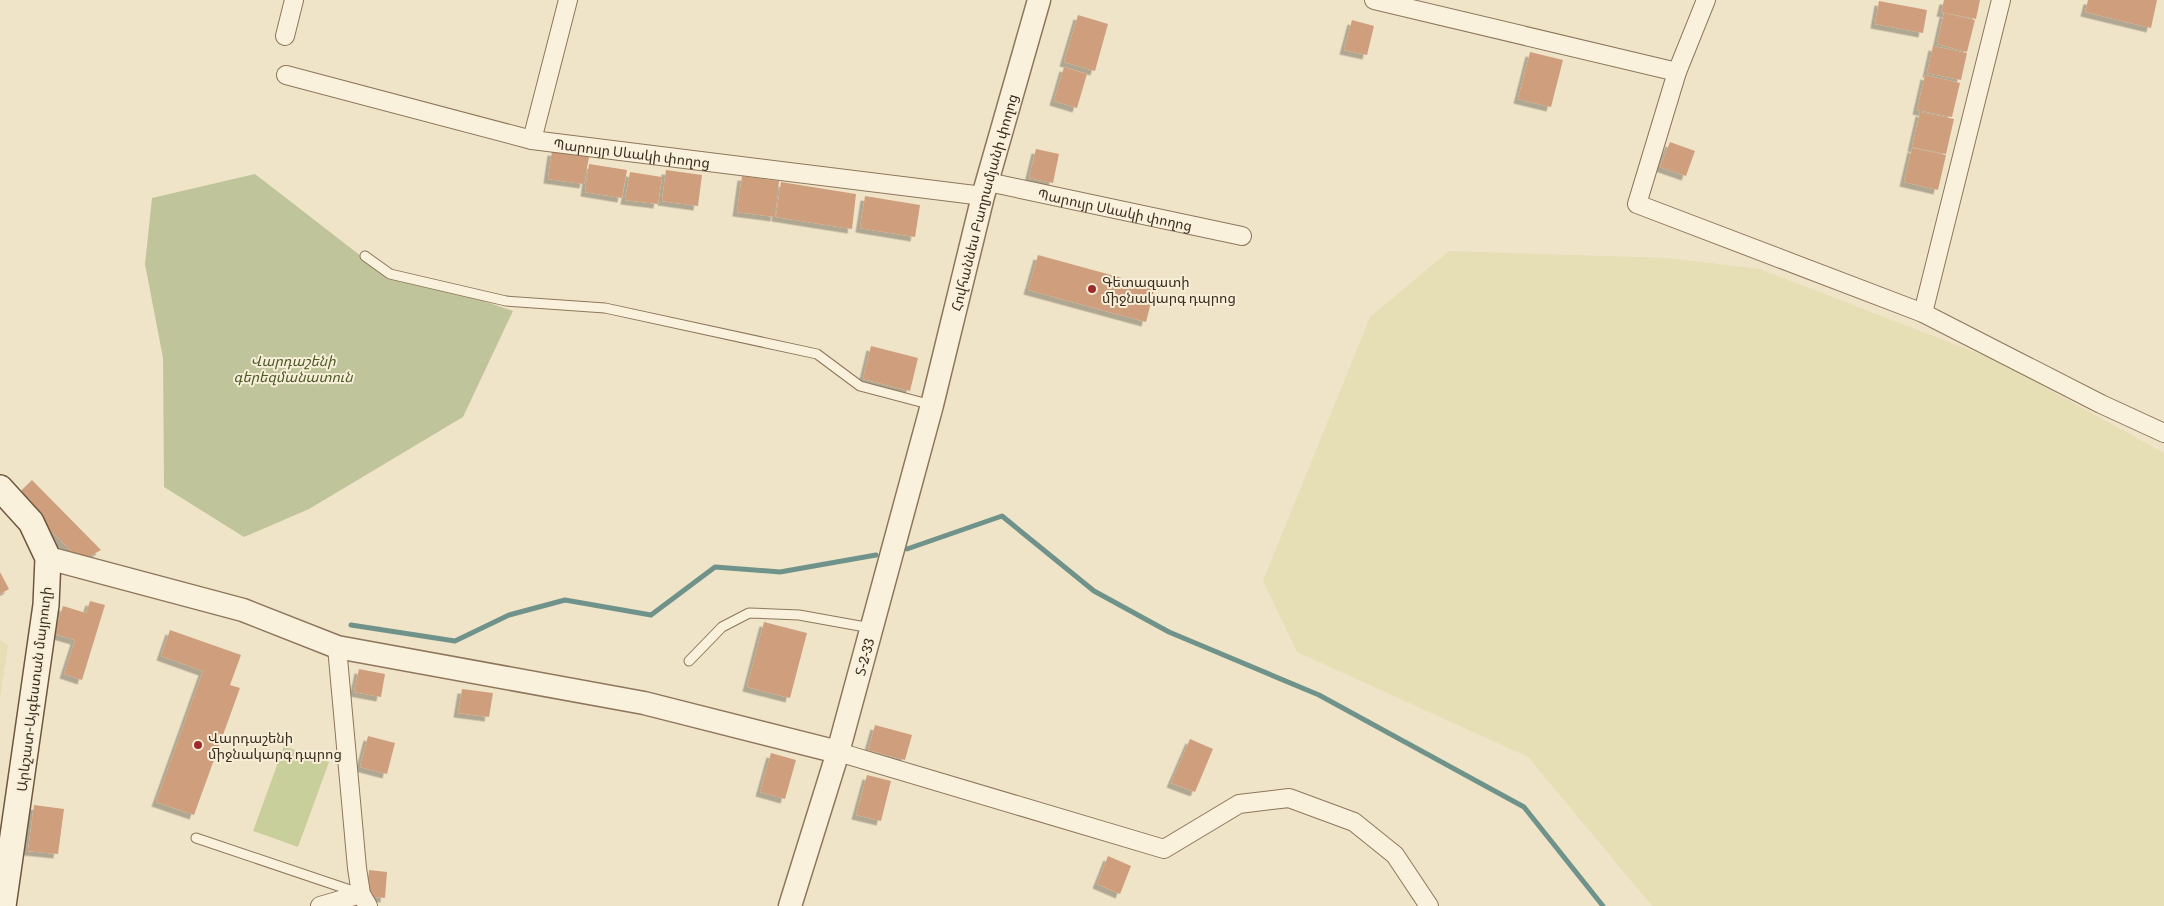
<svg xmlns="http://www.w3.org/2000/svg" width="2164" height="906" font-family="Literata,'Noto Sans Armenian',serif">
	<defs>
		<filter id="shadow"><feDropShadow dx="-4.5" dy="4.5" stdDeviation="0" flood-color="#0004"/></filter>
	</defs>
	<rect width="100%" height="100%" fill="#f0e4c8"/>
	<g fill="#e6deb5">
		<path d="M 1449,251 L 1668,258 L 1760,269 L 1995,360 L 2164,453 L 2164,906 L 1652,906 L 1528,757 L 1297,652 L 1263,581 L 1370,317 Z"/>
		<path d="M 0,640 L 8,645 L 0,699 Z"/>
	</g>
	<path fill="#c9cf9b" d="M 284,746 L 329,762 L 298,847 L 253,831 Z"/>
	<path fill="#bfc49a" d="M 255,174 L 370,263 L 513,311 L 463,417 L 309,509 L 244,537 L 164,487 L 163,358 L 145,264 L 152,198 Z"/>
	<g fill="none" stroke-linecap="round" stroke-linejoin="round">
		<g stroke="#6f938a" stroke-width="5">
			<path d="M 907,549 L 1002,516 L 1094,591 L 1169,632 L 1319,695 L 1524,807 L 1603,906"/>
			<path d="M 351,625 L 455,641 L 509,615 L 565,600 L 651,615 L 715,567 L 780,572 L 876,555"/>
		</g>
	</g>
	<g fill="#cf9f7d" filter="url(#shadow)">
		<path d="M 1944,0 L 1980,0 L 1976,19 L 1941,12 Z"/>
		<path d="M 2088,0 L 2157,0 L 2151,28 L 2085,12 Z"/>
		<path d="M 1879,1 L 1927,10 L 1923,33 L 1875,24 Z"/>
		<path d="M 1944,13 L 1975,20 L 1967,52 L 1937,44 Z"/>
		<path d="M 1078,15 L 1108,24 L 1095,71 L 1064,62 Z"/>
		<path d="M 1352,20 L 1374,26 L 1367,55 L 1344,50 Z"/>
		<path d="M 1933,46 L 1967,53 L 1961,80 L 1927,73 Z"/>
		<path d="M 1530,52 L 1563,60 L 1551,107 L 1518,99 Z"/>
		<path d="M 1064,67 L 1087,74 L 1077,108 L 1054,101 Z"/>
		<path d="M 1925,75 L 1960,83 L 1952,117 L 1917,110 Z"/>
		<path d="M 1920,112 L 1954,119 L 1946,154 L 1912,147 Z"/>
		<path d="M 1670,142 L 1695,151 L 1686,176 L 1660,167 Z"/>
		<path d="M 1912,148 L 1946,155 L 1938,190 L 1904,182 Z"/>
		<path d="M 1036,149 L 1059,154 L 1053,183 L 1029,178 Z"/>
		<path d="M 552,151 L 589,157 L 584,184 L 548,179 Z"/>
		<path d="M 589,164 L 627,170 L 622,198 L 585,192 Z"/>
		<path d="M 666,170 L 702,175 L 698,206 L 662,201 Z"/>
		<path d="M 630,172 L 662,177 L 658,204 L 625,200 Z"/>
		<path d="M 742,176 L 779,181 L 775,217 L 737,212 Z"/>
		<path d="M 781,182 L 856,194 L 852,229 L 776,217 Z"/>
		<path d="M 865,196 L 920,205 L 915,237 L 860,228 Z"/>
		<path d="M 1038,255 L 1155,287 L 1146,322 L 1028,290 Z"/>
		<path d="M 871,346 L 918,358 L 910,391 L 863,379 Z"/>
		<path d="M 32,480 L 101,550 L 81,561 L 16,496 Z"/>
		<path d="M 0,572 L 9,589 L 0,594 Z"/>
		<path d="M 90,601 L 105,605 L 82,680 L 64,674 L 75,640 L 54,634 L 63,606 L 86,613 Z"/>
		<path d="M 764,622 L 807,633 L 790,698 L 747,687 Z"/>
		<path d="M 170,630 L 241,655 L 230,685 L 240,688 L 194,815 L 156,802 L 203,671 L 161,656 Z"/>
		<path d="M 359,669 L 385,674 L 381,697 L 354,692 Z"/>
		<path d="M 462,689 L 493,693 L 489,717 L 458,713 Z"/>
		<path d="M 875,725 L 912,735 L 905,760 L 868,750 Z"/>
		<path d="M 368,736 L 395,743 L 387,774 L 360,767 Z"/>
		<path d="M 1190,739 L 1213,749 L 1195,792 L 1171,783 Z"/>
		<path d="M 771,753 L 796,760 L 785,799 L 760,792 Z"/>
		<path d="M 867,775 L 891,781 L 881,821 L 856,815 Z"/>
		<path d="M 34,805 L 64,809 L 58,854 L 28,851 Z"/>
		<path d="M 1108,856 L 1131,866 L 1120,894 L 1097,884 Z"/>
		<path d="M 369,870 L 387,872 L 385,898 L 367,896 Z"/>
	</g>
	<g fill="none" stroke-linecap="round" stroke-linejoin="round">
		<g stroke="#8d765c" stroke-width="11">
			<g id="service">
				<path d="M 365,256 L 390,274 L 506,301 L 605,308 L 817,354 L 860,386 L 932,405"/>
				<path d="M 689,661 L 722,627 L 749,613 L 799,615 L 871,628"/>
				<path d="M 196,838 L 359,893"/>
			</g>
		</g>
		<g stroke="#8d765c" stroke-width="20">
			<g id="minor">
				<path d="M 1374,0 L 1677,72"/>
				<path d="M 1706,0 L 1677,72 L 1637,204 L 1923,313 L 2101,404 L 2164,433"/>
				<path d="M 285,36 L 294,0"/>
				<path id="s1" d="M 286,75 L 532,140 L 983,196"/>
				<path d="M 532,140 L 568,0"/>
				<path id="s2" d="M 988,182 L 1242,236"/>
				<path d="M 1923,313 L 2001,0"/>
				<path d="M 337,647 L 357,868 L 361,894 L 368,906"/>
				<path d="M 838,752 L 1164,849 L 1239,804 L 1289,798 L 1354,822 L 1395,855 L 1429,906"/>
				<path d="M 320,906 L 361,894"/>
			</g>
		</g>
		<g stroke="#8d765c" stroke-width="25">
			<g id="tertiary">
				<path d="M 48,558 L 243,610 L 337,647 L 644,703 L 838,752"/>
				<path id="s3" d="M 790,906 L 838,752 L 932,405 L 983,196 L 1039,0"/>
			</g>
		</g>
		<g stroke="#6f573f" stroke-width="28">
			<path id="secondary" d="M 0,488 L 31,522 L 48,558 L 46,605 L 3,906"/>
		</g>
		<use href="#service" stroke="#faf1dc" stroke-width="9"/>
		<use href="#minor" stroke="#faf1dc" stroke-width="18"/>
		<use href="#tertiary" stroke="#faf1dc" stroke-width="22"/>
		<use href="#secondary" stroke="#faf1dc" stroke-width="25"/>
	</g>
	<g fill="#9e2a2b" stroke="#f7eed8" stroke-width="2">
		<circle cx="1092" cy="289" r="5"/>
		<circle cx="198" cy="745" r="5"/>
	</g>
	<g text-anchor="middle" dominant-baseline="central" stroke-width="4" stroke-linejoin="round" paint-order="stroke">
		<g font-size="14" fill="#3d2e20" stroke="#f7eed8">
			<text stroke="none"><textPath href="#s1" startOffset="355">Պարույր Սևակի փողոց</textPath></text>
			<text stroke="none"><textPath href="#s3" startOffset="730">Հովհաննես Բաղրամյանի փողոց</textPath></text>
			<text stroke="none"><textPath href="#s2" startOffset="130">Պարույր Սևակի փողոց</textPath></text>
			<text stroke="none"><textPath href="#s3" startOffset="260">Տ-2-33</textPath></text>
			<text transform="translate(33 689) rotate(-83)">Արևշատ-Այգեստան մայրուղի</text>
		</g>
		<g font-size="14" fill="#3d2e20" stroke="#f7eed8" text-anchor="start">
			<text x="1102" y="281">Գետազատի<tspan x="1102" dy="16">միջնակարգ դպրոց</tspan></text>
			<text x="208" y="737">Վարդաշենի<tspan x="208" dy="16">միջնակարգ դպրոց</tspan></text>
		</g>
		<g font-size="14" font-style="italic" fill="#4d5a26" stroke="#f7eed8">
			<text x="293" y="360">Վարդաշենի<tspan x="293" dy="16">գերեզմանատուն</tspan></text>
		</g>
	</g>
</svg>
